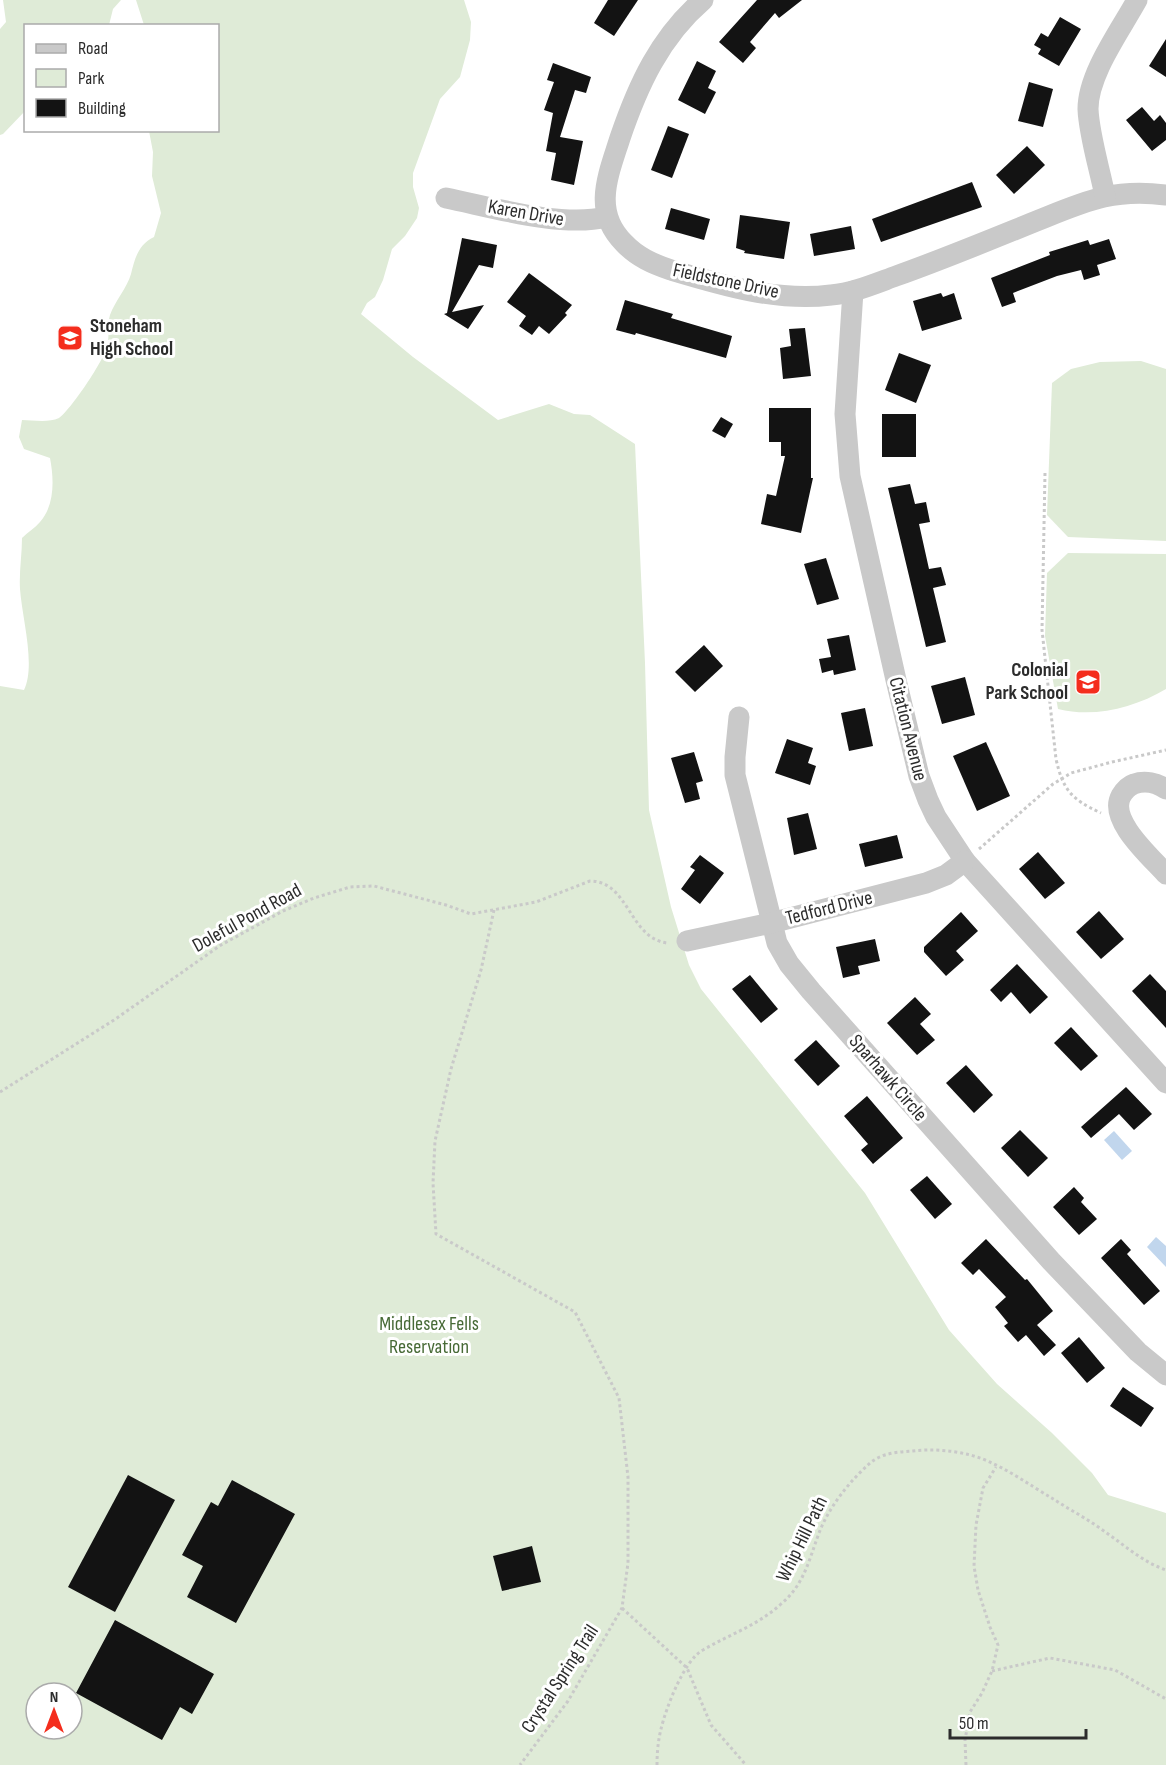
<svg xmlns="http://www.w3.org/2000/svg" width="1166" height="1765" font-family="'Sofia Sans Condensed',sans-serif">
	<rect width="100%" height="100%" fill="#fff"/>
	<g fill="#dfebd7" fill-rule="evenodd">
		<path d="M 3,0 L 121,0 L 113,9 L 109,25 L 26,26 L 25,111 L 3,134 L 0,135 L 0,29 L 6,22 Z"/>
		<path d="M 136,0 L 464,0 L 471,22 L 470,40 L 460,77 L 440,99 L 413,173 L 413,187 L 419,208 L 417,218 L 405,236 L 392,249 L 383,280 L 375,297 L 367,303 L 361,314 L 413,357 L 498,420 L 549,404 L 574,414 L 590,415 L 635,444 L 645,663 L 649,810 L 671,907 L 689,965 L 701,989 L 865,1193 L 949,1330 L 997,1384 L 1052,1433 L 1092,1473 L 1108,1495 L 1166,1513 L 1166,1765 L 0,1765 L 0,686 L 24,690 C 36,665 22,618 20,589 C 19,572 22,555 22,538 C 28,532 35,528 40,522 C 55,505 54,479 50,458 L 24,449 L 19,437 L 22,420 C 33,420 48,423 59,418 C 70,411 105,359 107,346 C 110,336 107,324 110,315 C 115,301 127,288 131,274 C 135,258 138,245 154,237 L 161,213 L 152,176 L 153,152 L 149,131 L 218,130 L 218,26 L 144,25 ZM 36,1693 L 72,1693 L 72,1729 L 36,1729 Z"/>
		<path d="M 1141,361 L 1166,369 L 1166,541 L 1068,537 L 1047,515 L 1052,383 L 1071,369 L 1100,362 Z"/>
		<path d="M 1068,553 L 1166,554 L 1166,689 C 1134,708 1094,718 1058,709 L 1045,636 L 1047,573 Z"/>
	</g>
	<g fill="#c1d6ed">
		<path d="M 1114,1131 L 1132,1151 L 1122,1160 L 1104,1140 Z"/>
		<path d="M 1156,1237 L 1166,1246 L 1166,1267 L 1147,1247 Z"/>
	</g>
	<g fill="#131313">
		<path d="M 608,0 L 638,0 L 614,36 L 594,23 Z"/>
		<path d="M 757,0 L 802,0 L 779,18 L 775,13 L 750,42 L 756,48 L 743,63 L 719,42 Z"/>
		<path d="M 1060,17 L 1081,29 L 1059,66 L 1038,54 L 1041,49 L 1034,45 L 1041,33 L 1048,37 Z"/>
		<path d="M 1166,39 L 1166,77 L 1149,66 Z"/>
		<path d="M 697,61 L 716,71 L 708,88 L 716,92 L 705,114 L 678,100 Z"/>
		<path d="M 553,63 L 591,77 L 586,93 L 575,90 L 560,137 L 583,141 L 574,185 L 551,180 L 556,153 L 546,151 L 553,113 L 544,110 L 554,82 L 547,80 Z"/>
		<path d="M 1029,82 L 1053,89 L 1043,127 L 1018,121 Z"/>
		<path d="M 1142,107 L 1154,121 L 1160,115 L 1166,123 L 1166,140 L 1152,151 L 1126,120 Z"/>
		<path d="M 668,126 L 689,134 L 672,178 L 651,170 Z"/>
		<path d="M 1027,146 L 1045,165 L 1014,194 L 996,175 Z"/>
		<path d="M 972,182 L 982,207 L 881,242 L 872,219 Z"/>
		<path d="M 671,208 L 710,219 L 704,240 L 665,229 Z"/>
		<path d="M 740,215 L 790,222 L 784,259 L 744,253 L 745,251 L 736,248 Z"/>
		<path d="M 851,226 L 855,249 L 814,256 L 810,234 Z"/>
		<path d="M 462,238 L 497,245 L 493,268 L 479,265 L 452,312 L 484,305 L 468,329 L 444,314 L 447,313 Z"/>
		<path d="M 1109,239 L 1116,259 L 1097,265 L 1100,275 L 1084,280 L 1081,270 L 1057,276 L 1013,293 L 1016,302 L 1002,307 L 991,278 L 1050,255 L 1049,252 L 1088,240 L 1090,245 Z"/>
		<path d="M 529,273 L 572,305 L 565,313 L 567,315 L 549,334 L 539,326 L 532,335 L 519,326 L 526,316 L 507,302 Z"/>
		<path d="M 941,293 L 943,297 L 954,293 L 962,319 L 922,331 L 913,301 Z"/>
		<path d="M 625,300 L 673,314 L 671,318 L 732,336 L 726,358 L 636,333 L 635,335 L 616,330 Z"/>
		<path d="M 805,328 L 811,376 L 783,379 L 780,348 L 791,346 L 789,329 Z"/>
		<path d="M 899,353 L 931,365 L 916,403 L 885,390 Z"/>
		<path d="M 769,408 L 811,408 L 811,478 L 813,478 L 801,533 L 761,524 L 767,494 L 776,496 L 785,456 L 781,456 L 781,442 L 769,442 Z"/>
		<rect x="882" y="414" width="34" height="43"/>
		<path d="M 721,417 L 733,424 L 725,438 L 712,431 Z"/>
		<path d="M 910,484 L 915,504 L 926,502 L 930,522 L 919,524 L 929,569 L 941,567 L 946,585 L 933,588 L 946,642 L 926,647 L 888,488 Z"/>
		<path d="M 826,558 L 839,599 L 817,605 L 804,564 Z"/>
		<path d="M 849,635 L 856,670 L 834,675 L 833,670 L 822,673 L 819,659 L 831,657 L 827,639 Z"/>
		<path d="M 704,645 L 723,666 L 695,692 L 675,672 Z"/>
		<path d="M 965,677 L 975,715 L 942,724 L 931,686 Z"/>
		<path d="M 865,708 L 873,746 L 849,751 L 841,713 Z"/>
		<path d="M 787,739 L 813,748 L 808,763 L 816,766 L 810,785 L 775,773 Z"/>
		<path d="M 986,742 L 1010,796 L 977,811 L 953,756 Z"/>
		<path d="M 694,752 L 703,781 L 696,783 L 700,799 L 685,803 L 671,758 Z"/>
		<path d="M 808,813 L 817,849 L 794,855 L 787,818 Z"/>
		<path d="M 897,835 L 903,858 L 865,867 L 859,844 Z"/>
		<path d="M 1038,852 L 1065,883 L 1045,899 L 1019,869 Z"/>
		<path d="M 700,855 L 724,873 L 700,904 L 681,889 L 695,870 L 690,867 Z"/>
		<path d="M 1099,911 L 1124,939 L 1101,959 L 1076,932 Z"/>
		<path d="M 961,912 L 978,931 L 956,951 L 964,960 L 946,976 L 924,952 L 924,947 Z"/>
		<path d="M 875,939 L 880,961 L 858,966 L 860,974 L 843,978 L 836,947 Z"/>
		<path d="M 1017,964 L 1048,997 L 1030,1014 L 1011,992 L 1001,1002 L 990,990 Z"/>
		<path d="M 1150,974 L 1166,991 L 1166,1028 L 1132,991 Z"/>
		<path d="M 750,975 L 778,1009 L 761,1023 L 732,989 Z"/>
		<path d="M 915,997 L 931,1014 L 920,1024 L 935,1040 L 917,1055 L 887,1023 Z"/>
		<path d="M 1071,1027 L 1098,1056 L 1081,1071 L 1054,1043 Z"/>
		<path d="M 816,1040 L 840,1066 L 818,1086 L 794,1060 Z"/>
		<path d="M 966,1065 L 993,1095 L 974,1113 L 946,1083 Z"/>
		<path d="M 1126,1087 L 1152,1114 L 1134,1130 L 1119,1114 L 1091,1138 L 1081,1127 Z"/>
		<path d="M 867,1096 L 903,1138 L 873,1164 L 861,1150 L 868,1144 L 844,1116 Z"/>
		<path d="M 1020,1130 L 1048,1158 L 1028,1177 L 1001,1148 Z"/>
		<path d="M 927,1176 L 952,1204 L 935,1219 L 910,1190 Z"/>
		<path d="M 1074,1187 L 1084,1198 L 1081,1202 L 1097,1219 L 1079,1235 L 1053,1207 Z"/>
		<path d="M 986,1239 L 1025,1280 L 1027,1279 L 1053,1311 L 1037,1325 L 1056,1345 L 1044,1356 L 1026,1335 L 1018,1342 L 1004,1326 L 1008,1323 L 995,1307 L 1006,1297 L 979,1269 L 973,1275 L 961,1263 Z"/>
		<path d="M 1121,1239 L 1131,1250 L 1127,1254 L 1160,1291 L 1144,1305 L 1101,1258 Z"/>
		<path d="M 1079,1337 L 1105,1368 L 1087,1383 L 1061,1353 Z"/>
		<path d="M 1123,1387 L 1154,1408 L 1141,1427 L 1110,1406 Z"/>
		<path d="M 128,1475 L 175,1500 L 115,1612 L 68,1587 Z"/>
		<path d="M 232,1480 L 295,1514 L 236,1623 L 187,1597 L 203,1566 L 182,1555 L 211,1502 L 218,1506 Z"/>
		<path d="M 532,1546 L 541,1582 L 502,1591 L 493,1556 Z"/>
		<path d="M 115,1620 L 214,1674 L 192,1714 L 180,1707 L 162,1740 L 76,1693 Z"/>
	</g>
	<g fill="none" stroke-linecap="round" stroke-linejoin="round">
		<g stroke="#c9c9c9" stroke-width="3" stroke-dasharray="3 3" stroke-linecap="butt">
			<path d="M 1045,473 L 1042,630 L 1056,759 C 1063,790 1071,799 1101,813"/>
			<path d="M 979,849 L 1053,784 L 1071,773 L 1112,762 L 1166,750"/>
			<path d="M 494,910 L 481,970 L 451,1069 L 435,1141 L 433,1183 L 436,1234 L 575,1312 L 619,1398 L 628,1477 L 628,1563 L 622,1608 L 568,1701 L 520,1765"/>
			<path d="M 0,1092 L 114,1020 L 221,945 L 283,911 L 314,898 L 350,887 L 374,886 L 446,905 L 471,914 L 536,902 L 590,881 C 629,881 629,938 667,943"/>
			<path d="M 622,1608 L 687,1668 L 711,1725 L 746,1765"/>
			<path d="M 992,1671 L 1050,1658 L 1115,1670 L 1166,1699"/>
			<path d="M 657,1765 C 657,1753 658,1741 661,1729 C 666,1708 684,1660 703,1650 C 730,1634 757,1626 781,1604 C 804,1585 809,1560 819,1533 C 829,1507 849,1482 869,1464 C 881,1453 897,1452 912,1451 C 930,1449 949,1450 966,1454 C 996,1460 1029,1485 1055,1500 C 1070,1510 1086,1518 1101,1529 C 1122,1543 1142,1562 1166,1570"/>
			<path d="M 966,1765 L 965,1740 L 970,1712 L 982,1693 L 992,1671 L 998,1645 L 990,1627 L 978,1590 L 974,1566 L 976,1525 L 983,1488 L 996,1467"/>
		</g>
		<g stroke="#c9c9c9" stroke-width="21">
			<path d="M 703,0 C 660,37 638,85 620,138 C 608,176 592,211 624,243 C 637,257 653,264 671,270 C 721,285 777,302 831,295 C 853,293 874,284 896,276 C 944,259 992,239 1039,220 C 1086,201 1114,188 1166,195"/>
			<path d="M 1105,196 C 1100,170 1089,135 1088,109 C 1088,74 1120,31 1137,0"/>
			<path d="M 446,198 C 491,207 562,228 606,217"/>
			<path d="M 853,291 L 845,414 L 850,476 L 896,680 L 919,776 L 928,800 L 936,817 L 965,861 L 1166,1083"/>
			<path d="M 739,717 L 735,757 L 735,775 L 777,943 L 789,964 L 811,991 L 1051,1261 L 1138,1352 L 1166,1375"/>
			<path d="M 1166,789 C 1157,783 1145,780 1134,784 C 1128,786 1124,791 1121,796 C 1108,820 1151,857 1166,874"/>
			<path d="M 687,941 L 771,923 L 926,883 L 946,875 L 965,861"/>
		</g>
	</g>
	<defs>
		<g id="school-square" transform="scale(1.35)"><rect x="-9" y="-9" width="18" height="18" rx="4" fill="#f42d1d" stroke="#fff"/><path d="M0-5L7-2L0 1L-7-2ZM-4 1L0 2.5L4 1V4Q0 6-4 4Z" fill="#fff"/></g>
	</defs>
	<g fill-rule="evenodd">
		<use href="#school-square" x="70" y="338"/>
		<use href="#school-square" x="1088" y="682"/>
	</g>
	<g text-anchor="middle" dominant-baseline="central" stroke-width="6" stroke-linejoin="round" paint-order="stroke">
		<g font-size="20" fill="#2c2c2c" stroke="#fff">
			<text transform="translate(526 213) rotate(10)">Karen Drive</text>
			<text transform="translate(726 281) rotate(12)">Fieldstone Drive</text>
			<text transform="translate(908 729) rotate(76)">Citation Avenue</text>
			<text transform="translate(829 908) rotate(-14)">Tedford Drive</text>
			<text transform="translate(247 918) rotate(-29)">Doleful Pond Road</text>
			<text transform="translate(888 1078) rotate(49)">Sparhawk Circle</text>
			<text transform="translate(802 1539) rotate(-64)">Whip Hill Path</text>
			<text transform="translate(560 1679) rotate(-57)">Crystal Spring Trail</text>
		</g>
		<g font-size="20" font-weight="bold" fill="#2c2c2c" stroke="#fff" text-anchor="start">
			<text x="90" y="326">Stoneham<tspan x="90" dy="23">High School</tspan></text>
			<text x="1068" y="670" text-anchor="end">Colonial<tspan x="1068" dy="23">Park School</tspan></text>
		</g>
		<g font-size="20" fill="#476a36" stroke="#fff">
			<text x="429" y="1324">Middlesex Fells<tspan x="429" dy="23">Reservation</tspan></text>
		</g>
	</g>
	<rect x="24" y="24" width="195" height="108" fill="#ffffff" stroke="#ababab" stroke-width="1.5"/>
	<rect x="36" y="44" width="30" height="9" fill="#c9c9c9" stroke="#ababab" stroke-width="1.5"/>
	<text x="78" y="54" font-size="18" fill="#2c2c2c">Road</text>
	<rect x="36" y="69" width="30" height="18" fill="#dfebd7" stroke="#ababab" stroke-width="1.5"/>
	<text x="78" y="84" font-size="18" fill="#2c2c2c">Park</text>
	<rect x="36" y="99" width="30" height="18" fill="#131313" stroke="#ababab" stroke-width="1.5"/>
	<text x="78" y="114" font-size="18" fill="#2c2c2c">Building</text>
	<g transform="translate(54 1711)"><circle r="28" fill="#ffffff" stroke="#ababab" stroke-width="1.5"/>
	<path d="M0-4.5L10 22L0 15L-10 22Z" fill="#f42d1d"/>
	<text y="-9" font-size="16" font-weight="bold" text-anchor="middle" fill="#2c2c2c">N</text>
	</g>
	<path d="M950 1729v9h136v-9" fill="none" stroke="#2c2c2c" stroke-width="3"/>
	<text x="959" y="1729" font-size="18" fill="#2c2c2c" stroke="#ffffff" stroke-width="4.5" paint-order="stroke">50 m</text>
</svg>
